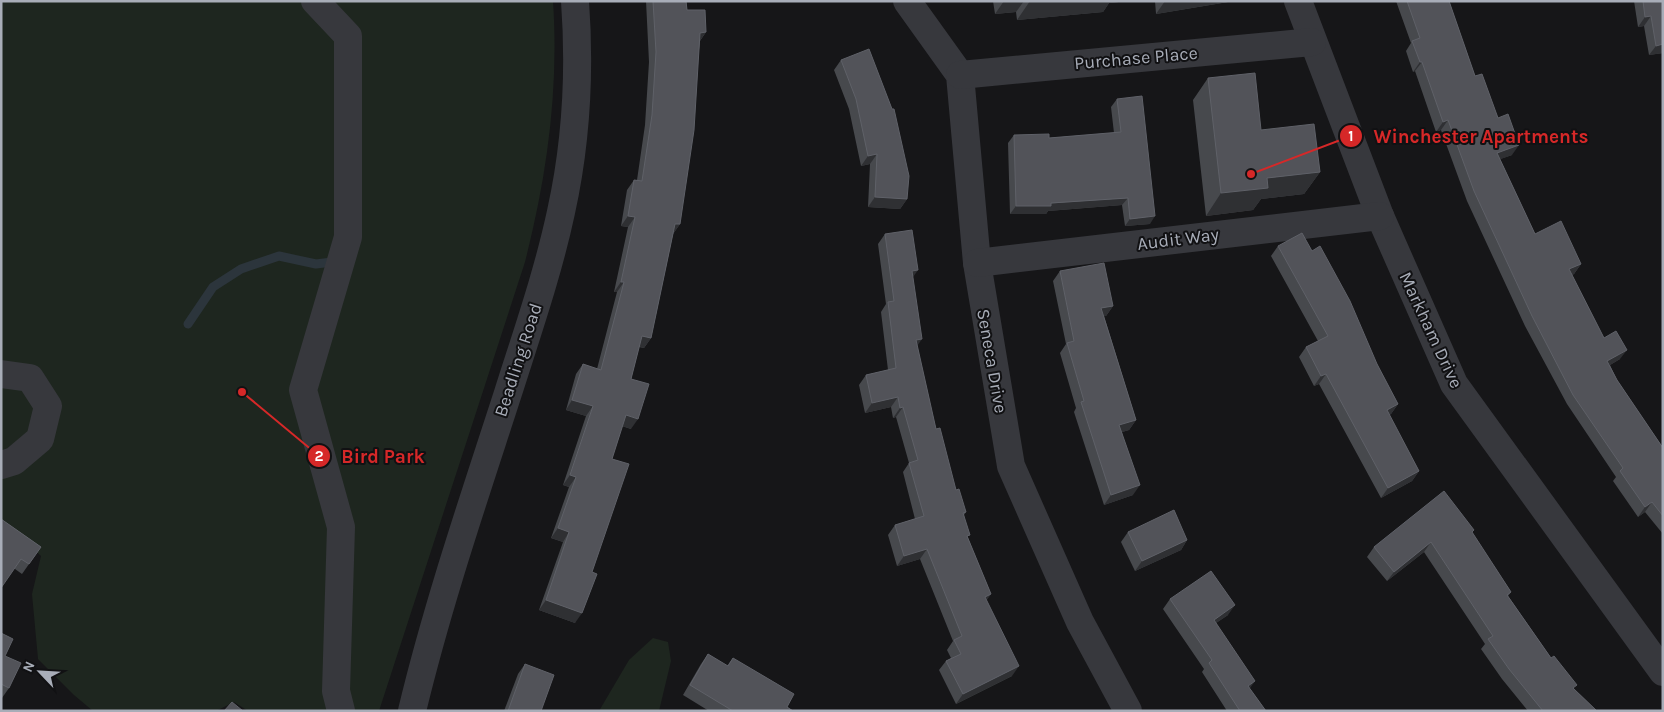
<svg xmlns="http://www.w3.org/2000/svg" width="1664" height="712" font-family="Karla,sans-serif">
	<rect width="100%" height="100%" fill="#161618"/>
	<g fill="#1e261f">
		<path d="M 1,1 L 553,1 C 559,90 547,176 525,262 L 379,711 L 248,711 L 234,702 L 216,711 L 93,711 L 74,695 L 38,659 L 32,594 L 41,556 L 19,535 L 1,522 Z"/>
		<path d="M 653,638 L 668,642 L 671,661 L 659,711 L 599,711 L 629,660 Z"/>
	</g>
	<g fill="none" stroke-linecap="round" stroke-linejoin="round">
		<path stroke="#2c353c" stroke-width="9" d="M 188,324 L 213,287 L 241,269 L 279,256 L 316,264 L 332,262"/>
		<g stroke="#37383d" stroke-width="28">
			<path d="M 315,1 L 348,36 L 348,237 L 303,390 L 341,527 L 336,691 L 341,711"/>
			<path d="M 907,1 L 960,75 L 977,263 L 1011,466 L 1080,622 L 1128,711"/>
			<path d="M 1298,1 L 1380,216 L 1454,384 L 1663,672"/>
			<path d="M 960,75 L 1312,42"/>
			<path d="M 977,263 L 1380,216"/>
			<path d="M 1,374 L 30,378 L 48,406 L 40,439 L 14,461 L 1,465"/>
			<path d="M 412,711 C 438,603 474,498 508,393 C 527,333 548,273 561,212 C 576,144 580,70 575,1"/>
		</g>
	</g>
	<g fill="#47494d">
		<path d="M 646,1 L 686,1 L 687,10 L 706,32 L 700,41 L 680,224 L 673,234 L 651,338 L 644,348 L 639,347 L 631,379 L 631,429 L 622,426 L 612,459 L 592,572 L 575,623 L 539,610 L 563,542 L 551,538 L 569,487 L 563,485 L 586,416 L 566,410 L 576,374 L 583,364 L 597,369 L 617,292 L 614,292 L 628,227 L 621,226 L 627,190 L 634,180 L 637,180 L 645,125 L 649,62 Z"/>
		<path d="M 993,1 L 1129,1 L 1109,3 L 1103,12 L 1017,20 L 1016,12 L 995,14 Z"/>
		<path d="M 1155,1 L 1234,1 L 1156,14 Z"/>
		<path d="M 1396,1 L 1449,1 L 1475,76 L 1498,118 L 1512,155 L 1500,159 L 1535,234 L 1581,264 L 1574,274 L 1572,275 L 1604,338 L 1620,359 L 1610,365 L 1617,380 L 1663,448 L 1663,534 L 1645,512 L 1638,517 L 1613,481 L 1616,477 L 1567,404 L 1525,326 L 1467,201 L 1441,130 L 1436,132 L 1415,71 L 1413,72 L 1406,51 L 1411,43 Z"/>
		<path d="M 1634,1 L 1663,1 L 1663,53 L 1649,55 L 1644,26 L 1638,27 Z"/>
		<path d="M 841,60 L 907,199 L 900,209 L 868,207 L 870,164 L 861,166 L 849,109 L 834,70 Z"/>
		<path d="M 1208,78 L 1261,130 L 1320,172 L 1304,194 L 1261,199 L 1253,210 L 1206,216 L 1193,100 Z"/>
		<path d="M 1117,99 L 1150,224 L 1125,226 L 1122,205 L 1048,211 L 1046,214 L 1010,214 L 1008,143 L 1014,135 L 1049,138 L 1114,133 L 1111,107 Z"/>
		<path d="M 885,234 L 913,277 L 917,346 L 936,429 L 956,490 L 966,512 L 964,515 L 968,538 L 991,594 L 986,600 L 1012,676 L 956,704 L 939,670 L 946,661 L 951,658 L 947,650 L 953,641 L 920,559 L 897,566 L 888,535 L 895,525 L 915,519 L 903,472 L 909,463 L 896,417 L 893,418 L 891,407 L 865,413 L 859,385 L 866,375 L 888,370 L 881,312 L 886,304 L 878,244 Z"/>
		<path d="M 1278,246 L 1377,364 L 1398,404 L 1391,414 L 1389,415 L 1419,471 L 1412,481 L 1381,498 L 1319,384 L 1314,386 L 1299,357 L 1306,347 L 1318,341 L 1271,256 Z"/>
		<path d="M 1060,271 L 1113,306 L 1106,316 L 1104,316 L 1136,420 L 1129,430 L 1122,432 L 1133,495 L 1104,505 L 1074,412 L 1076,408 L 1060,353 L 1066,344 L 1053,281 Z"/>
		<path d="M 1,519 L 41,547 L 22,574 L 15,569 Z"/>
		<path d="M 1128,532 L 1187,540 L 1181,550 L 1135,571 L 1121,542 Z"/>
		<path d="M 1472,533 L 1511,592 L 1508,596 L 1551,658 L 1574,689 L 1597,711 L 1528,711 L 1502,679 L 1481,649 L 1485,644 L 1424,552 L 1387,581 L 1367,557 L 1374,547 Z"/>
		<path d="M 1170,599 L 1228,615 L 1216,623 L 1250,689 L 1266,711 L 1227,711 L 1202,672 L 1204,669 L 1163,609 Z"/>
		<path d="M 1,633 L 9,688 L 2,698 L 1,698 Z"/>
		<path d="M 708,654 L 727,666 L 733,658 L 787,707 L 793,711 L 709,711 L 683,695 L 701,664 Z"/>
		<path d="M 525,664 L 541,711 L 504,711 L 518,674 Z"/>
	</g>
	<g fill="#2f3033">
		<path d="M 1004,1 L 1024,1 L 1016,12 L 995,14 Z"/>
		<path d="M 1030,1 L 1129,1 L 1109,3 L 1103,12 L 1017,20 Z"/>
		<path d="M 1165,1 L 1234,1 L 1156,14 Z"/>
		<path d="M 1651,16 L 1644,26 L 1638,27 L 1645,17 Z"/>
		<path d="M 706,32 L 699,42 L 700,33 Z"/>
		<path d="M 1663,44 L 1663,53 L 1649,55 L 1656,46 Z"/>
		<path d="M 1420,62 L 1422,62 L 1415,71 L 1413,72 Z"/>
		<path d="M 1448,120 L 1441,130 L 1436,132 L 1443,122 Z"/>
		<path d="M 1519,145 L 1512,155 L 1490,163 L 1497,153 Z"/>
		<path d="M 877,154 L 870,164 L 861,166 L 868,156 Z"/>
		<path d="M 1320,172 L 1304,194 L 1261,199 L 1253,210 L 1206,216 L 1221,193 L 1267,178 Z"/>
		<path d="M 875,197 L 907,199 L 900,209 L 868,207 Z"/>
		<path d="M 1128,198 L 1122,205 L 1048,211 L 1046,214 L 1010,214 L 1016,206 Z"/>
		<path d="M 628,216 L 635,217 L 628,227 L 621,226 Z"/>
		<path d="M 1155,216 L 1150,224 L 1125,226 L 1130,219 Z"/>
		<path d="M 675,224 L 680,224 L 673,234 L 668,234 Z"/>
		<path d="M 1581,264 L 1574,274 L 1562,279 L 1569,269 Z"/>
		<path d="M 918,270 L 911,280 L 912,271 Z"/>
		<path d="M 621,282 L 624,282 L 617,292 L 614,292 Z"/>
		<path d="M 1113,306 L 1106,316 L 1094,318 L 1101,308 Z"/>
		<path d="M 642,336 L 651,338 L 644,348 L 635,345 Z"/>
		<path d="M 922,339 L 915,349 L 916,340 Z"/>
		<path d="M 1627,350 L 1620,359 L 1600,371 L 1607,361 Z"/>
		<path d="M 1326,374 L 1319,384 L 1314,386 L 1321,376 Z"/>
		<path d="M 898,397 L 891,407 L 865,413 L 872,403 Z"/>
		<path d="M 572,400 L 593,406 L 586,416 L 566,410 Z"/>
		<path d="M 1398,404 L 1391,414 L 1380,420 L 1387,410 Z"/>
		<path d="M 903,407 L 896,417 L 893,418 L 900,408 Z"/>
		<path d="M 626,415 L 638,419 L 631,429 L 619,425 Z"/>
		<path d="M 1136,420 L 1129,430 L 1112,435 L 1119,425 Z"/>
		<path d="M 1419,471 L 1412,481 L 1381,498 L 1388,488 Z"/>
		<path d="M 570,475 L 576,477 L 569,487 L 563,485 Z"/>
		<path d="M 1140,485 L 1133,495 L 1104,505 L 1111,495 Z"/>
		<path d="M 1652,502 L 1645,512 L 1638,517 L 1645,507 Z"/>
		<path d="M 558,528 L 569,532 L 563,542 L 551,538 Z"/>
		<path d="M 1187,540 L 1181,550 L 1135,571 L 1142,561 Z"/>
		<path d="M 1431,542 L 1424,552 L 1387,581 L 1394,572 Z"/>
		<path d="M 927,549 L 920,559 L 897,566 L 904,556 Z"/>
		<path d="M 991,594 L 984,604 L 985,597 Z"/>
		<path d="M 546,600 L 582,613 L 575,623 L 539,610 Z"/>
		<path d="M 1235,605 L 1228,615 L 1207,629 L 1214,620 Z"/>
		<path d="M 1019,666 L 1012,676 L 956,704 L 963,694 Z"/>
		<path d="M 1255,681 L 1248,691 L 1248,686 Z"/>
	</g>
	<g fill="#525359" stroke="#5f6168">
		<path d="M 653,1 L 686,1 L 687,10 L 705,10 L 706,32 L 700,33 L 694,130 L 680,224 L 675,224 L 651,338 L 642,336 L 631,379 L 649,384 L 638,419 L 626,415 L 612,459 L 629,464 L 592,572 L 597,574 L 582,613 L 546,600 L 569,532 L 558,528 L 576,477 L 570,475 L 593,406 L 572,400 L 583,364 L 601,370 L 624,282 L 621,282 L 635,217 L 628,216 L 634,180 L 642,181 L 652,115 L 656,52 Z"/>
		<path d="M 1407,1 L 1449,1 L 1475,76 L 1482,74 L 1498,118 L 1508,114 L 1519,145 L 1497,153 L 1535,234 L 1561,221 L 1581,264 L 1569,269 L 1604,338 L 1616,331 L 1627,350 L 1607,361 L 1617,380 L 1663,448 L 1663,516 L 1652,502 L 1645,507 L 1620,471 L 1623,468 L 1573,395 L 1532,316 L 1474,191 L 1448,120 L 1443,122 L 1422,62 L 1420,62 L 1412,41 L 1420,38 Z"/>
		<path d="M 1643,1 L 1663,1 L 1663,44 L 1656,46 L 1651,16 L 1645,17 Z"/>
		<path d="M 869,49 L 892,109 L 894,109 L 909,176 L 907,199 L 875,197 L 877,154 L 868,156 L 856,99 L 841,60 Z"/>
		<path d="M 1255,73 L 1261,130 L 1314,124 L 1320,172 L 1267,178 L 1268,188 L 1221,193 L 1208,78 Z"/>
		<path d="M 1142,96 L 1155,216 L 1130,219 L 1128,198 L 1051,203 L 1051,206 L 1016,206 L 1014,135 L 1049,134 L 1049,138 L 1121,132 L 1117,99 Z"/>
		<path d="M 912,230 L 918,270 L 912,271 L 922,339 L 916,340 L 936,429 L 940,428 L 956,490 L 959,489 L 966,512 L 963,513 L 970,535 L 967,536 L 991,594 L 985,597 L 1019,666 L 963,694 L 946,661 L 961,654 L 954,640 L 962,636 L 927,549 L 904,556 L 895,525 L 924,516 L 909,463 L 918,460 L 903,407 L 900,408 L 898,397 L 872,403 L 866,375 L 896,368 L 888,302 L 894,301 L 885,234 Z"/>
		<path d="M 1302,233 L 1312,251 L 1320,246 L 1350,301 L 1377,364 L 1398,404 L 1387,410 L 1419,471 L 1388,488 L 1326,374 L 1321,376 L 1306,347 L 1328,336 L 1278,246 Z"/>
		<path d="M 1104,263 L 1113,306 L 1101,308 L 1136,420 L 1119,425 L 1140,485 L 1111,495 L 1081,402 L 1084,401 L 1067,343 L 1074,341 L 1060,271 Z"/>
		<path d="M 1444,491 L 1474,530 L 1472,532 L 1511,592 L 1507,595 L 1551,658 L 1554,656 L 1577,685 L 1573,688 L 1597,711 L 1543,711 L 1509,669 L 1488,639 L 1493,636 L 1431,542 L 1394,572 L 1374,547 Z"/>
		<path d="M 1174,510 L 1187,540 L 1142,561 L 1128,532 Z"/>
		<path d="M 1,519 L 41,547 L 29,564 L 21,559 L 1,588 Z"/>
		<path d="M 1211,571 L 1235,605 L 1214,620 L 1255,681 L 1248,686 L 1266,711 L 1240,711 L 1209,663 L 1212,660 L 1170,599 Z"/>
		<path d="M 1,633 L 13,639 L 5,656 L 21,663 L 9,688 L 1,684 Z"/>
		<path d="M 708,654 L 728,666 L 733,658 L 794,694 L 787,707 L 793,711 L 733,711 L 690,685 Z"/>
		<path d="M 525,664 L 554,675 L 541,711 L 508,711 Z"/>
		<path d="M 232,702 L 243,711 L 224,711 Z"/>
	</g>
	<g text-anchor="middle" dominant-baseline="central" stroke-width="4" stroke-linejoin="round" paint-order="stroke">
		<g font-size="18" fill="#a8adb8" stroke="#111113">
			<text transform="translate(1136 58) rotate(-5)">Purchase Place</text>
			<text transform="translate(1178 239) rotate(-7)">Audit Way</text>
			<text transform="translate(1431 330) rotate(65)">Markham Drive</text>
			<text transform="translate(518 360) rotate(-72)">Beadling Road</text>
			<text transform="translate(992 361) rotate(80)">Seneca Drive</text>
		</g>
	</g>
	<path fill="none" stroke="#d62828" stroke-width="2" d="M1251 174L1351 136M242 392L319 456"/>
	<g fill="#d62828" stroke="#111113" stroke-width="2">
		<circle cx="1251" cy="174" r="5"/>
		<circle cx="242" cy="392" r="5"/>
		<circle cx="1351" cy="136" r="12"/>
		<circle cx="319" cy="456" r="12"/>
	</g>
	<g font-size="15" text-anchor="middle" font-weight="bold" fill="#fff">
		<text x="1351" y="141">1</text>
		<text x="319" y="461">2</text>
	</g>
	<g font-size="19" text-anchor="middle" font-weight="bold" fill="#d62828" stroke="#111113" stroke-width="4" stroke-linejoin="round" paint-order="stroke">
		<text x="1481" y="143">Winchester Apartments</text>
		<text x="383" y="463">Bird Park</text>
	</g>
	<rect width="1664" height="712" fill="none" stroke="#a8adb8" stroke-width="5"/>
	<g transform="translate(40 672) rotate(295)" stroke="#111113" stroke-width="4" paint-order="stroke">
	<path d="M0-4L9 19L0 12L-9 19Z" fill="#a8adb8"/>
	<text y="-8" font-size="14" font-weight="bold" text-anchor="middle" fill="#a8adb8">N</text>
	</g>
</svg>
